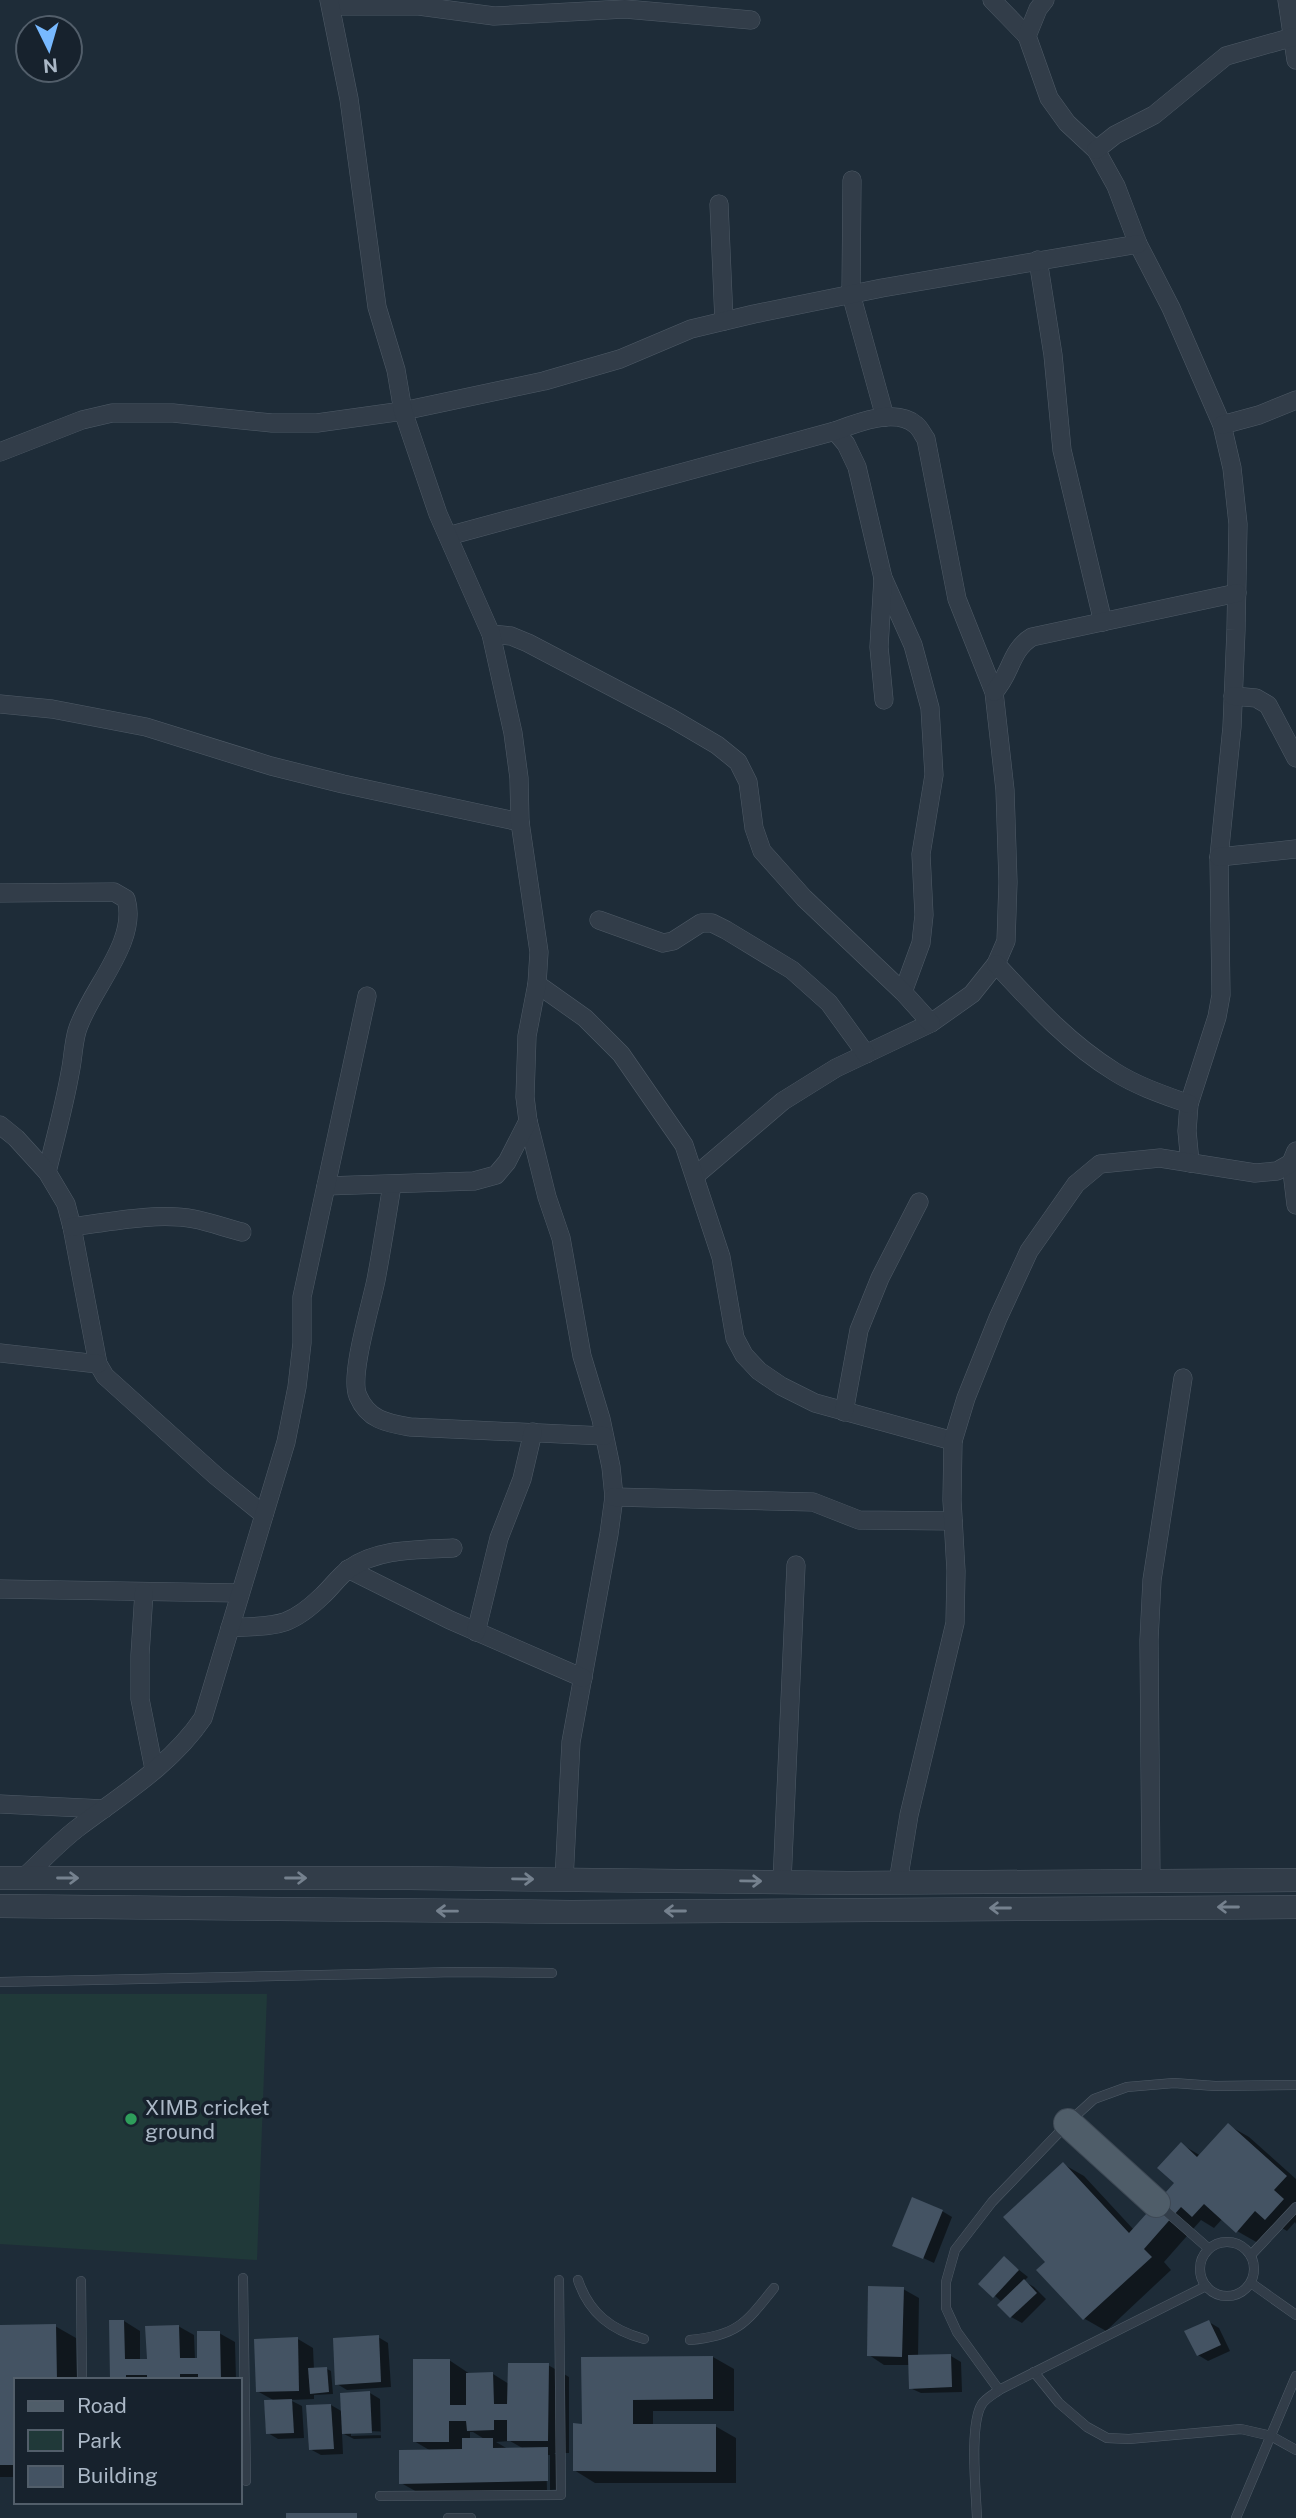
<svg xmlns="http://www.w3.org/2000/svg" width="1296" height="2518" font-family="'Public Sans',sans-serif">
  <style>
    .green { fill: #203939 }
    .shadow { fill: #0007; fill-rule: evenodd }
    .building { fill: #445363 }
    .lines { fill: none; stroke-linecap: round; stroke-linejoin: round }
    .service-casing { stroke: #4f5b67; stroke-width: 10 }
    .minor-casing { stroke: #4f5b67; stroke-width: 19 }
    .tertiary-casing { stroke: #4f5b67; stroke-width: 24 }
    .primary-casing { stroke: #3e4955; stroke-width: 30 }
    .service { stroke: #323d49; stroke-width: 9 }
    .minor { stroke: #323d49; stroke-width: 18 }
    .tertiary { stroke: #323d49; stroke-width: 23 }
    .primary { stroke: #4f5d69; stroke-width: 28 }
    .oneway { stroke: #75818e }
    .leisure-dot { fill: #2e9e5b; stroke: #17222d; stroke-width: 2.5 }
    .labels { text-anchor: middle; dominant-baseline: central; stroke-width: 7; stroke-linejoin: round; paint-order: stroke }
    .poi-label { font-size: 21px; fill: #abb8c6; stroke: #17222d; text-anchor: start }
  </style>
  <rect width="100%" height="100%" fill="#1e2c38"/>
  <path class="green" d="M0,1994H267L257,2260L0,2244Z"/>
  <g class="shadow">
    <path d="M1228,2125L1249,2137L1296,2179V2224L1295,2222L1287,2231L1275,2224L1258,2243L1237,2231L1223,2218L1214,2228L1201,2220L1164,2262L1171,2270L1106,2331L1085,2319L1039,2270L1047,2262L1063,2164L1084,2176L1134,2230L1176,2183L1181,2144L1201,2156Z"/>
    <path d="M942,2211L952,2217L934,2263L895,2245Z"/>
    <path d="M1004,2258L1028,2277L1024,2281L1034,2287L1046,2299L1022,2323L1011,2317L999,2305L1002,2302L981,2284Z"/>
    <path d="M903,2289L919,2298L918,2357L951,2356L961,2362L962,2392L921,2393L910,2388V2365H884L869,2355Z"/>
    <path d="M124,2321L140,2331V2361H148L178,2326L194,2335L195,2360H199L219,2333L235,2342L236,2380H112Z"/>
    <path d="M1209,2322L1219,2328L1230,2351L1208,2361L1198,2355Z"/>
    <path d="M55,2326L76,2338L77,2380H16V2477H0V2327Z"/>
    <path d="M378,2337L388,2343L391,2387L347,2390L337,2384Z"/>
    <path d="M298,2339L313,2348L314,2370L327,2369L331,2371L333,2394L314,2395V2399L290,2400L302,2406L304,2438L278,2439L268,2433L275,2401L257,2391Z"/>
    <path d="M713,2357L734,2369V2411H653V2426H715L736,2438V2483H595L574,2470L584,2426Z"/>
    <path d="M449,2360L470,2374H493L509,2384L548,2365L569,2377V2453H554L563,2458L564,2489L550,2490V2455H546L547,2490L417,2492L401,2483L431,2451L414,2441ZM470,2432H473L486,2440H470ZM510,2441L524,2449H508L496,2442Z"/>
    <path d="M370,2393L380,2399L381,2438L354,2439L342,2433L343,2454L321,2455L310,2449L331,2405L343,2412ZM381,2431V2435L351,2436V2432Z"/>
  </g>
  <g class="building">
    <path d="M1228,2123L1287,2176L1274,2190L1284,2199L1265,2220L1255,2211L1236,2233L1204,2204L1192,2217L1181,2207L1144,2249L1152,2257L1083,2320L1036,2270L1045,2262L1003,2217L1063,2162L1129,2233L1174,2183L1157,2168L1181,2142L1197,2157Z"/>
    <path d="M912,2197L943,2210L923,2259L892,2246Z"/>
    <path d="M1004,2256L1019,2270L993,2298L978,2284Z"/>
    <path d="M1024,2279L1037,2293L1010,2318L997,2305Z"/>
    <path d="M868,2286L904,2287L902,2357L867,2356Z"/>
    <path d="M109,2320H124L125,2359H147L145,2326L179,2325L180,2358H197V2331H220L221,2380H198V2374H180V2380H147V2375H126V2380H110Z"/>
    <path d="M1209,2320L1221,2345L1197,2356L1184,2331Z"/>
    <path d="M56,2324L57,2380H16V2465H0V2325Z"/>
    <path d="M379,2335L381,2382L335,2385L333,2338Z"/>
    <path d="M298,2337L299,2391L256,2392L254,2339Z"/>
    <path d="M951,2354L952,2387L909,2389L908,2355Z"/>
    <path d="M713,2356V2399L633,2400V2424H716V2472L573,2471V2423L582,2424L581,2357Z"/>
    <path d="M413,2359H450V2405H466V2373L493,2372L494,2404H507L508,2363H549L548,2441H507V2420H494V2430L467,2431L466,2421H449V2442H413Z"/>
    <path d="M327,2367L329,2392L310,2394L308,2368Z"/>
    <path d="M370,2391L372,2433L342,2434L340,2393Z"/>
    <path d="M292,2399L294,2433L266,2434L264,2400Z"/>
    <path d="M331,2404L334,2449L309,2450L306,2405Z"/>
    <path d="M462,2438H493V2448L548,2447V2481L399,2484V2450L462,2449Z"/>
    <rect x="286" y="2513" width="71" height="5"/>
  </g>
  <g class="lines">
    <g class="service-casing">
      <g id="service">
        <path d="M0,1982L456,1972L552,1973"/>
        <path d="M1159,2205L1208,2248"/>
        <circle cx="1227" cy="2269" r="27"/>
        <path d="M1251,2255L1296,2207"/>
        <path d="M243,2278L246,2481"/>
        <path d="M578,2280C589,2313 611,2330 644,2339"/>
        <path d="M81,2281L82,2380"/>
        <path d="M1251,2283L1296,2315"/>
        <path d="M690,2340C737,2336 746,2323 774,2288"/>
        <path d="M1034,2372L1059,2403L1087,2427L1107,2438L1129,2439L1241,2429L1271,2436L1296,2450"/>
        <path d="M999,2390L957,2332L946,2308V2282L955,2250L992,2202L1072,2119L1094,2099L1127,2087L1174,2083L1215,2086L1296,2085"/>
        <path d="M380,2496L561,2495L559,2280"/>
        <path d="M448,2518H471"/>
        <path d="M977,2518C976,2492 969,2424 982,2404C986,2398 994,2394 999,2390L1206,2286"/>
        <path d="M1236,2518L1296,2376"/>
      </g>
    </g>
    <g class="minor-casing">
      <g id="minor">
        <path d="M992,0L1027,36"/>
        <path d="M1045,0L1038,9L1027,36L1049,98L1067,123L1096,150L1116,186L1138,244L1171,308L1222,425L1232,468L1238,524L1236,630L1232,727L1219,857L1221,995L1217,1017L1189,1104L1187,1131L1190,1163"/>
        <path d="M1287,0L1296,60"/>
        <path d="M332,6H419L494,16L625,9L751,20"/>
        <path d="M1096,150L1115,135L1154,115L1226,56L1293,37"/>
        <path d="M852,180L851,294L885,417"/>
        <path d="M719,204L724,321"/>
        <path d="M1038,260L1053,355L1062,450L1103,622"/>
        <path d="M1222,425L1259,415L1296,400"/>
        <path d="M835,431L846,444L857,467L883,578L913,645L930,708L934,775L921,854L924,915L921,943L903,992"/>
        <path d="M0,452L82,420L112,413H173L272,423H317L403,411L544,381L620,359L691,329L754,314L882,288L1138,244"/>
        <path d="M448,536L835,431C856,423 896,407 916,425C920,428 923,435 926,439L957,599L994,692L1005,790L1008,882L1006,941L996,964L972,994L931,1023L836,1068L783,1101L695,1176"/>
        <path d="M883,578L879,647L884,700"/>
        <path d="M491,634L511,636L528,643L671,718L717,745L738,762L748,782L754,828L762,851L804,898L903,992L931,1023"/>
        <path d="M994,692C1011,675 1010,650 1032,637L1237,593"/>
        <path d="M1233,696L1256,698L1268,705L1296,758"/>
        <path d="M0,704L52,709L146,727L271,766L343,784L520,822"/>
        <path d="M1219,857L1296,849"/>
        <path d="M0,893L114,892L126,899C139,942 89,991 77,1031C73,1045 73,1060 70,1073C64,1107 55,1139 47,1172"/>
        <path d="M599,920L663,943L673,941L701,923H712L726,930L792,970L829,1003L866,1054"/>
        <path d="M996,964C1033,1004 1068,1043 1115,1072C1137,1086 1164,1095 1189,1104"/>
        <path d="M537,984L585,1018L621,1054L684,1145L721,1257L735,1338L744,1355L759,1371L781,1386L815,1403L953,1441"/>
        <path d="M528,1121L547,1197L561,1238L582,1356L601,1419L611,1467L614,1497L609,1534L571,1742L564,1880"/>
        <path d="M0,1125L16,1138L47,1172L66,1204L72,1227L98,1364L105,1376L216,1476L264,1515"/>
        <path d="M1291,1163L1296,1205"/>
        <path d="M392,1185C387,1216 382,1248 376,1280C371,1305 349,1376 358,1396C368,1420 387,1423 410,1427L604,1436"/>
        <path d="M326,1186L474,1181L496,1175L507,1162L528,1121L525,1097L527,1036L537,984L539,952L520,822L519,778L513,733L491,634L438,514L403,411L396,370L377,307L349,99L329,0"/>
        <path d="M72,1227C109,1222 157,1212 194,1219C210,1222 226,1228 242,1232"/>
        <path d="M0,1353L98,1364"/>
        <path d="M844,1412L859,1330L880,1278L919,1202"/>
        <path d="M614,1497L813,1502L859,1520L953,1521"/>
        <path d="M348,1569L450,1620L583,1678"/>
        <path d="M0,1589L240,1593"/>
        <path d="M144,1592L140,1655V1699L154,1769"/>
        <path d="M230,1628C275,1625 288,1629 322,1596C331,1588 339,1576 349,1569C378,1548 418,1550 453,1548"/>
        <path d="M476,1632L499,1538L522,1479L533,1432"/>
        <path d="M0,1804L104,1809"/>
        <path d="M23,1878C42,1861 59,1842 79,1827C123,1794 172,1764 203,1718L286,1442L297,1387L302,1343V1297L367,996"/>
        <path d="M1151,1879L1149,1640L1152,1580L1183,1378"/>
        <path d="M782,1882L796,1565"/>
        <path d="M898,1882L909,1815L955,1623L956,1571L952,1500L953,1441L966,1398L998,1318L1029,1251L1076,1184L1100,1164L1160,1158L1255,1173L1277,1171L1291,1163L1296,1151"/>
      </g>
    </g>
    <g class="tertiary-casing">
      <g id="tertiary">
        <path d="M0,1878H409L849,1883L1296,1880"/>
        <path d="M0,1906L571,1912L1296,1907"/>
      </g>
    </g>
    <g class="primary-casing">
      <path id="primary" d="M1068,2123L1156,2203"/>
    </g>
    <use href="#service" class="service"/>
    <use href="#minor" class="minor"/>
    <use href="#tertiary" class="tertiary"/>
    <use href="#primary" class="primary"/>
  </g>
  <defs><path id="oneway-shaft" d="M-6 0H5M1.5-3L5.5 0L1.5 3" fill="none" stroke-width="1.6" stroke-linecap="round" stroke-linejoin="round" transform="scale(1.75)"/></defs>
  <g class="oneway">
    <use href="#oneway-shaft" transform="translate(68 1878)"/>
    <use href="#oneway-shaft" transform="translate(296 1878)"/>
    <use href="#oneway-shaft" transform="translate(523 1879) rotate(1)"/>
    <use href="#oneway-shaft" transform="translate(751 1881) rotate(1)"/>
    <use href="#oneway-shaft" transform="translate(1228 1907) rotate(180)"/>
    <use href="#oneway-shaft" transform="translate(1000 1908) rotate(180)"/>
    <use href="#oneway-shaft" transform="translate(447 1911) rotate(-179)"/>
    <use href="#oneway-shaft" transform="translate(675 1911) rotate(180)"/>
  </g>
  <circle class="leisure-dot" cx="131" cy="2119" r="7"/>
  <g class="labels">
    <g class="poi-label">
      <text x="145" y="2107">XIMB cricket<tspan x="145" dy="24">ground</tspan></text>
    </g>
  </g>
  <rect x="14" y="2378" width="228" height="126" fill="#17222d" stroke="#525e6a" stroke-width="2"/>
  <rect x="28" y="2401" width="35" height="10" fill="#4f5d69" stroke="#525e6a" stroke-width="2"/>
  <text x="77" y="2413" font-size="21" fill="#abb8c6">Road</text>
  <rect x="28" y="2430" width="35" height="21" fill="#203939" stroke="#525e6a" stroke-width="2"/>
  <text x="77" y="2448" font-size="21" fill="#abb8c6">Park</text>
  <rect x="28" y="2466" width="35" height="21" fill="#445363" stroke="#525e6a" stroke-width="2"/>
  <text x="77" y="2483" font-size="21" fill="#abb8c6">Building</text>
  <g transform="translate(49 49) rotate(175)"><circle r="33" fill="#17222d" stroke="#525e6a" stroke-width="2"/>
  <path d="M0-5L12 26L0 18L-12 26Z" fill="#77b9ff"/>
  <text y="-10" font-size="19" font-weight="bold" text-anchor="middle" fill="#abb8c6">N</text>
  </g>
</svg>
